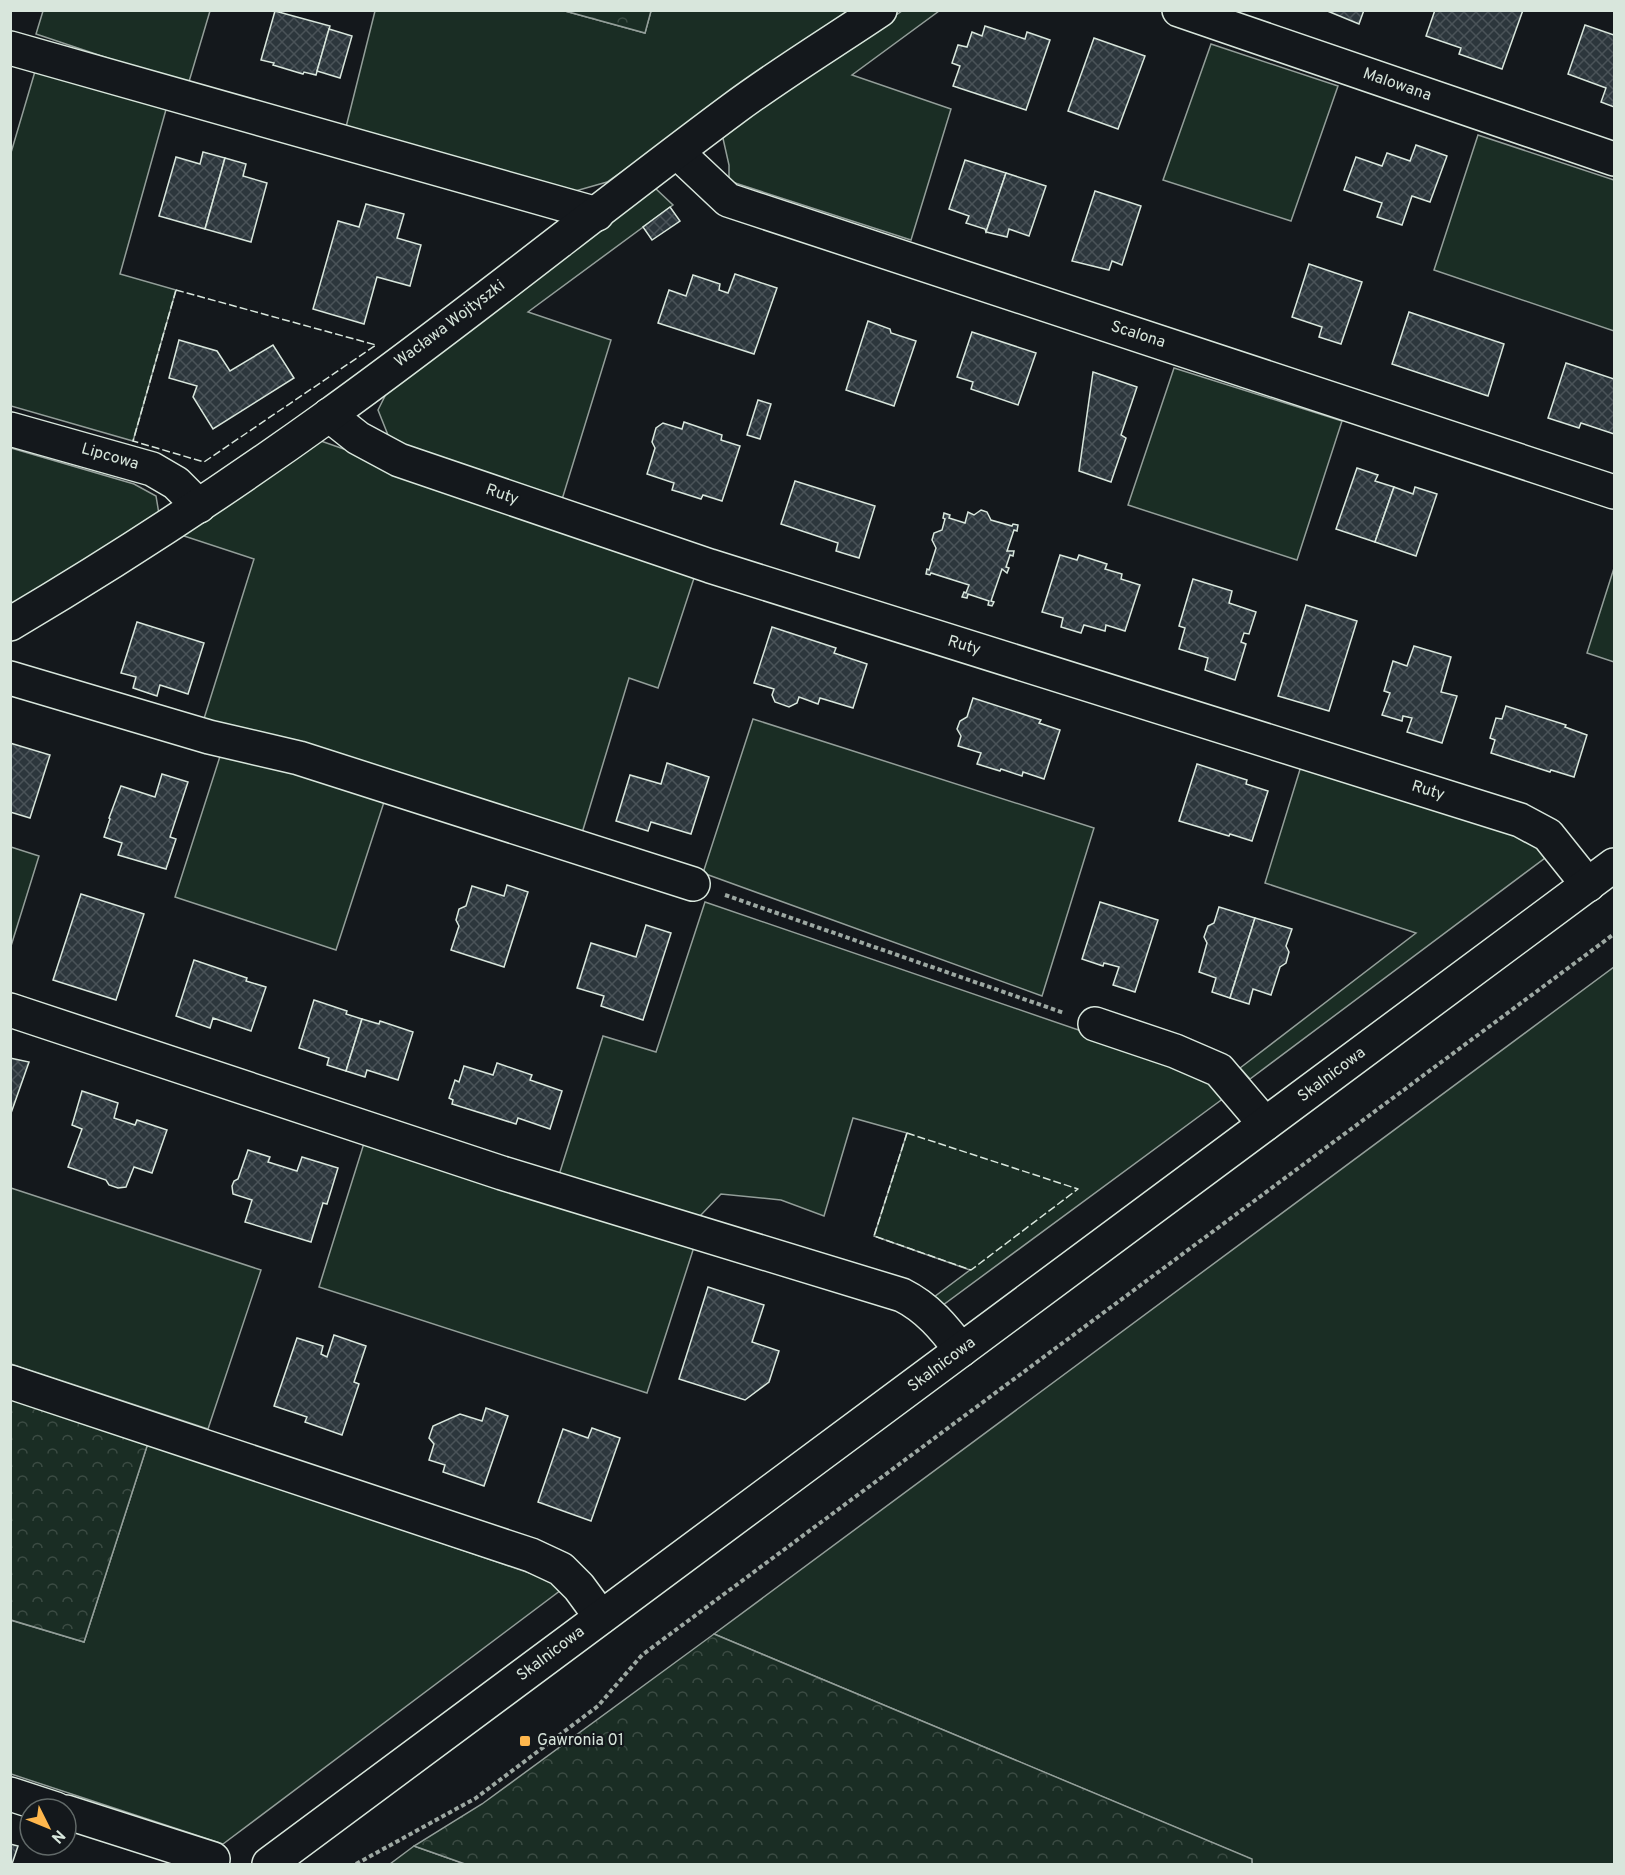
<svg xmlns="http://www.w3.org/2000/svg" width="1625" height="1875" font-family="Overpass,sans-serif">
  <style>
    .green { fill: #1a2d24; stroke: #939e99; stroke-width: 1.5 }
    .forest { fill: url(#forest-crowns); stroke: #939e99; stroke-width: 1.5 }
    .building { fill: url(#building-cross-hatch); stroke: #d8e6dc; stroke-width: 1.5 }
    .lines { fill: none; stroke-linecap: round; stroke-linejoin: round }
    .minor-casing { stroke: #d8e6dc; stroke-width: 36 }
    .path { stroke: #9da8a2; stroke-width: 4; stroke-dasharray: 4.5 3; stroke-linecap: butt }
    .minor { stroke: #14181c; stroke-width: 33 }
    .fence { stroke: #d8e6dc; stroke-width: 1.5; stroke-dasharray: 8 3; stroke-linecap: butt }
    .poi-dot { fill: #ffb74d; stroke: #14181c; stroke-width: 2 }
    .labels { text-anchor: middle; dominant-baseline: central; stroke-width: 4.5; stroke-linejoin: round; paint-order: stroke }
    .street-label { font-size: 16px; fill: #d8e6dc; stroke: #14181c }
    .poi-label { font-size: 16px; fill: #d8e6dc; stroke: #14181c; text-anchor: start }
  </style>
  <defs>
    <pattern id="forest-crowns" width="20" height="18" patternUnits="userSpaceOnUse" patternTransform="scale(1.5)"><rect width="20" height="18" fill="#1a2d24"/><path d="M2 6a3 3 0 1 1 6 0M12 15a3 3 0 1 1 6 0" fill="none" stroke="#3b4b43"/></pattern>
    <pattern id="building-cross-hatch" width="8" height="8" patternUnits="userSpaceOnUse" patternTransform="scale(1.5)"><rect width="8" height="8" fill="#2c363c"/><path d="M0 0l8 8M0 8l8-8" fill="none" stroke="#4a5358"/></pattern>
  </defs>
  <rect width="100%" height="100%" fill="#14181c"/>
  <g class="green">
    <path d="M43,11H210L188,85L36,34Z"/>
    <path d="M375,11H565L645,33L651,11H853L607,182L572,192L346,127Z"/>
    <path d="M902,11H939L852,75L951,109L911,240L729,181V165L722,134Z"/>
    <path d="M1211,44L1338,86L1291,221L1163,180Z"/>
    <path d="M36,68L167,106L120,274L176,290L133,441L11,406L10,156Z"/>
    <path d="M1478,135L1614,180V331L1434,270Z"/>
    <path d="M655,188L673,205L528,312L611,340L560,506L415,455L388,435L378,410L391,384Z"/>
    <path d="M1174,368L1342,421L1297,560L1128,505Z"/>
    <path d="M318,440L696,572L658,688L629,678L582,833L202,725L254,559L181,535Z"/>
    <path d="M11,448L134,484L156,496L159,514L11,606Z"/>
    <path d="M1614,568V662L1587,653Z"/>
    <path d="M753,719L1094,828L1042,996L703,873Z"/>
    <path d="M223,747L385,799L336,950L175,897Z"/>
    <path d="M1302,763L1541,844L1549,855L1250,1079L1240,1068L1416,933L1265,883Z"/>
    <path d="M11,847L39,856L11,946L10,847Z"/>
    <path d="M705,902L1204,1073L1228,1095L943,1305L934,1297L970,1270L874,1236L907,1133L853,1118L824,1216L781,1200L721,1194L700,1216L559,1175L603,1036L656,1052Z"/>
    <path d="M1614,967V1864H1252L1251,1859L714,1634Z"/>
    <path d="M365,1140L694,1247L647,1393L319,1287Z"/>
    <path d="M11,1188L261,1270L208,1429L11,1364Z"/>
    <path d="M148,1443L547,1579L561,1590L223,1844L11,1774L10,1620L84,1642Z"/>
    <path d="M414,1846L465,1864H390Z"/>
  </g>
  <g class="forest">
    <path d="M565,11L651,10V11L645,33Z"/>
    <path d="M10,1397L148,1443L84,1642L11,1620Z"/>
    <path d="M714,1634L1252,1859V1864H465L414,1846L482,1804Z"/>
  </g>
  <g class="building">
    <path d="M1325,10H1364L1359,24Z"/>
    <path d="M1435,10H1523L1502,69L1459,54L1461,48L1426,36Z"/>
    <path d="M275,11L330,26L316,75L304,72L303,74L273,65L274,63L261,60Z"/>
    <path d="M1585,25L1614,35V107L1601,102L1606,88L1568,74Z"/>
    <path d="M985,26L1025,39L1027,32L1050,40L1026,110L953,86L960,66L952,63L958,45L967,47L972,32L982,36Z"/>
    <path d="M329,29L352,36L340,78L317,71Z"/>
    <path d="M1094,38L1145,56L1118,129L1068,111Z"/>
    <path d="M1416,145L1447,156L1430,202L1412,196L1402,225L1377,217L1382,203L1344,190L1356,157L1382,166L1387,153L1410,161Z"/>
    <path d="M203,152L225,158L205,229L159,216L176,157L200,164Z"/>
    <path d="M225,158L246,164L243,176L267,183L251,242L205,229Z"/>
    <path d="M965,160L1006,173L986,232L985,229L966,223L969,216L949,209Z"/>
    <path d="M1006,173L1046,186L1029,236L1009,229L1007,237L986,232Z"/>
    <path d="M1095,191L1141,206L1122,265L1112,261L1109,270L1072,261Z"/>
    <path d="M366,204L404,214L397,238L421,245L410,286L377,277L364,324L313,309L338,221L359,227Z"/>
    <path d="M670,207L680,221L652,240L643,227Z"/>
    <path d="M1309,264L1362,282L1341,344L1319,337L1322,327L1292,317Z"/>
    <path d="M735,274L777,288L754,354L658,323L669,290L686,296L693,275L720,284L719,290L728,293Z"/>
    <path d="M1409,312L1504,344L1488,396L1392,364Z"/>
    <path d="M868,321L890,329L891,333L916,341L894,406L846,390Z"/>
    <path d="M972,332L1036,353L1018,405L971,389L973,382L957,377Z"/>
    <path d="M179,340L217,351L230,371L273,345L294,378L213,429L193,397L197,386L169,378Z"/>
    <path d="M1566,363L1614,379V434L1581,423L1579,428L1548,418Z"/>
    <path d="M1093,372L1137,387L1121,435L1126,438L1111,482L1079,471Z"/>
    <path d="M758,400L771,404L760,439L747,435Z"/>
    <path d="M684,422L722,435L721,440L740,446L722,501L703,495L701,499L679,492L672,490L674,483L647,474L655,448L652,442L656,428L663,423L682,429Z"/>
    <path d="M1357,468L1378,475L1375,481L1394,487L1375,542L1336,529Z"/>
    <path d="M795,481L875,506L859,558L836,551L838,543L781,524Z"/>
    <path d="M1394,487L1413,494L1415,487L1437,494L1416,556L1375,542Z"/>
    <path d="M981,510L987,512L991,520L1012,526L1013,524L1018,525L1017,531L1014,530L1007,551H1014L1013,556L1010,555L1006,567L1009,568L1007,573L1002,569L991,601L994,602L992,606L988,605L989,601L968,594L967,598L962,597L964,592L966,593L969,585L931,573L930,575L926,574L927,569L929,570L936,548L932,540L934,533L942,530L945,519L943,518L944,513L950,515L949,518L965,523L968,512L974,515Z"/>
    <path d="M1060,555L1077,560L1079,555L1107,564L1105,569L1122,574L1121,579L1140,585L1125,631L1106,625L1105,631L1084,625L1081,633L1061,627L1063,618L1042,612Z"/>
    <path d="M1193,579L1232,591L1229,603L1256,612L1249,634L1244,633L1241,642L1246,644L1235,680L1205,670L1208,658L1179,649L1185,628L1179,626Z"/>
    <path d="M1306,605L1357,621L1329,711L1278,696Z"/>
    <path d="M137,622L204,643L188,694L160,685L157,696L133,688L136,677L121,673Z"/>
    <path d="M772,627L836,648L834,653L867,664L853,708L820,698L818,704L799,697L797,703L789,707L775,702L772,695L774,689L754,683Z"/>
    <path d="M1414,646L1451,657L1441,692L1457,696L1442,743L1407,732L1412,718L1403,716L1402,721L1382,715L1390,693L1384,691L1393,661L1407,666Z"/>
    <path d="M973,698L1041,720L1039,723L1060,730L1044,779L1023,772L1022,776L1001,769L1000,771L977,764L981,753L958,746L961,736L957,729L960,721L967,717Z"/>
    <path d="M1506,706L1566,725L1565,727L1587,735L1574,777L1551,770L1550,772L1491,753L1495,740L1490,738L1496,718L1502,719Z"/>
    <path d="M10,743L50,755L30,818L10,812Z"/>
    <path d="M667,763L709,777L691,834L651,822L648,831L616,821L630,775L661,784Z"/>
    <path d="M1197,764L1247,780L1246,784L1268,791L1252,841L1230,834L1229,836L1179,821Z"/>
    <path d="M162,774L188,782L170,837L176,839L166,869L118,855L122,843L104,837L110,819L109,818L121,786L155,797Z"/>
    <path d="M507,885L528,892L504,967L451,950L459,926L456,920L459,909L466,906L472,886L504,896Z"/>
    <path d="M81,894L144,914L116,1000L53,980Z"/>
    <path d="M1100,902L1158,920L1135,992L1113,985L1119,967L1104,963L1103,966L1082,959Z"/>
    <path d="M1219,907L1255,918L1230,998L1212,992L1216,978L1199,972L1207,943L1204,937L1208,926L1214,923Z"/>
    <path d="M1255,918L1292,929L1286,946L1289,952L1286,963L1280,967L1271,995L1253,989L1249,1004L1230,998Z"/>
    <path d="M646,925L671,933L643,1020L601,1006L604,996L577,988L591,943L636,957Z"/>
    <path d="M194,960L247,978L246,981L266,987L251,1031L213,1018L210,1028L176,1016Z"/>
    <path d="M314,1000L347,1011L346,1014L362,1019L346,1071L327,1065L329,1058L299,1048Z"/>
    <path d="M362,1019L379,1024L380,1021L413,1032L398,1080L367,1070L365,1077L346,1071Z"/>
    <path d="M10,1058L29,1062L10,1116Z"/>
    <path d="M497,1063L532,1075L530,1080L562,1091L550,1129L518,1118L516,1124L452,1104L453,1100L449,1098L455,1080L459,1082L464,1066L493,1075Z"/>
    <path d="M82,1091L118,1103L114,1118L135,1125L137,1120L167,1130L152,1173L134,1167L126,1187L118,1188L109,1185L106,1180L68,1167L82,1129L72,1125Z"/>
    <path d="M248,1150L270,1157L268,1162L297,1171L302,1157L338,1168L327,1204L323,1203L311,1242L245,1222L252,1200L233,1194L232,1186L234,1181L238,1179Z"/>
    <path d="M708,1287L764,1305L752,1342L779,1351L769,1382L745,1400L679,1379Z"/>
    <path d="M334,1335L366,1346L354,1382L359,1384L342,1435L305,1422L307,1417L274,1406L297,1338L323,1346L321,1354L327,1357Z"/>
    <path d="M486,1408L508,1416L484,1486L443,1472L445,1465L429,1460L434,1444L429,1438L433,1426L460,1414L482,1421Z"/>
    <path d="M592,1428L620,1438L591,1521L538,1502L563,1429L588,1438Z"/>
    <path d="M10,1844L18,1846L12,1864H10Z"/>
  </g>
  <g class="lines">
    <g class="minor-casing">
      <g id="minor">
        <path d="M1179,10L1614,159"/>
        <path d="M10,48L597,214"/>
        <path d="M677,152L728,200L1614,492"/>
        <path d="M329,415L358,438L399,460L710,566L1520,820L1548,835L1588,885"/>
        <path d="M10,429L152,469L176,483L199,506"/>
        <path d="M10,624C120,559 225,490 328,416C466,317 597,210 733,109C780,74 831,43 880,10"/>
        <path d="M10,678L209,737L299,758L693,884"/>
        <path d="M10,1010L502,1173L902,1295C928,1308 944,1328 961,1350"/>
        <path d="M1095,1024L1175,1051L1219,1070L1265,1124"/>
        <path d="M10,1382L531,1555L561,1569L579,1587L601,1617"/>
        <path d="M10,1794L56,1809"/>
        <path d="M66,1812L213,1859"/>
        <path d="M269,1864L1614,865"/>
      </g>
    </g>
    <g class="path">
      <path d="M725,895L1064,1013"/>
      <path d="M356,1864L476,1798L598,1706L642,1655L1614,934"/>
    </g>
    <use href="#minor" class="minor"/>
    <g class="fence">
      <path d="M176,290L187,293L376,345L204,462L133,441Z"/>
      <path d="M907,1133L1078,1189L971,1270L874,1236Z"/>
    </g>
  </g>
  <rect class="poi-dot" x="519" y="1735" width="12" height="12" rx="3"/>
  <g class="labels">
    <g class="street-label">
      <text transform="translate(1397 85) rotate(19)">Malowana</text>
      <text transform="translate(450 324) rotate(-37)">Wacława Wojtyszki</text>
      <text transform="translate(1138 335) rotate(18)">Scalona</text>
      <text transform="translate(110 457) rotate(16)">Lipcowa</text>
      <text transform="translate(502 495) rotate(19)">Ruty</text>
      <text transform="translate(964 646) rotate(17)">Ruty</text>
      <text transform="translate(1428 791) rotate(17)">Ruty</text>
      <text transform="translate(1332 1075) rotate(-37)">Skalnicowa</text>
      <text transform="translate(942 1365) rotate(-37)">Skalnicowa</text>
      <text transform="translate(551 1654) rotate(-37)">Skalnicowa</text>
    </g>
    <g class="poi-label">
      <text x="537" y="1741">Gawronia 01</text>
    </g>
  </g>
  <rect width="1625" height="1875" fill="none" stroke="#d8e6dc" stroke-width="24"/>
  <g transform="translate(48 1827) rotate(133)"><circle r="28" fill="#14181c" stroke="#626a69" stroke-width="1.5"/>
  <path d="M0-4.5L10 22L0 15L-10 22Z" fill="#ffb74d"/>
  <text y="-9" font-size="16" font-weight="bold" text-anchor="middle" fill="#d8e6dc">N</text>
  </g>
</svg>
